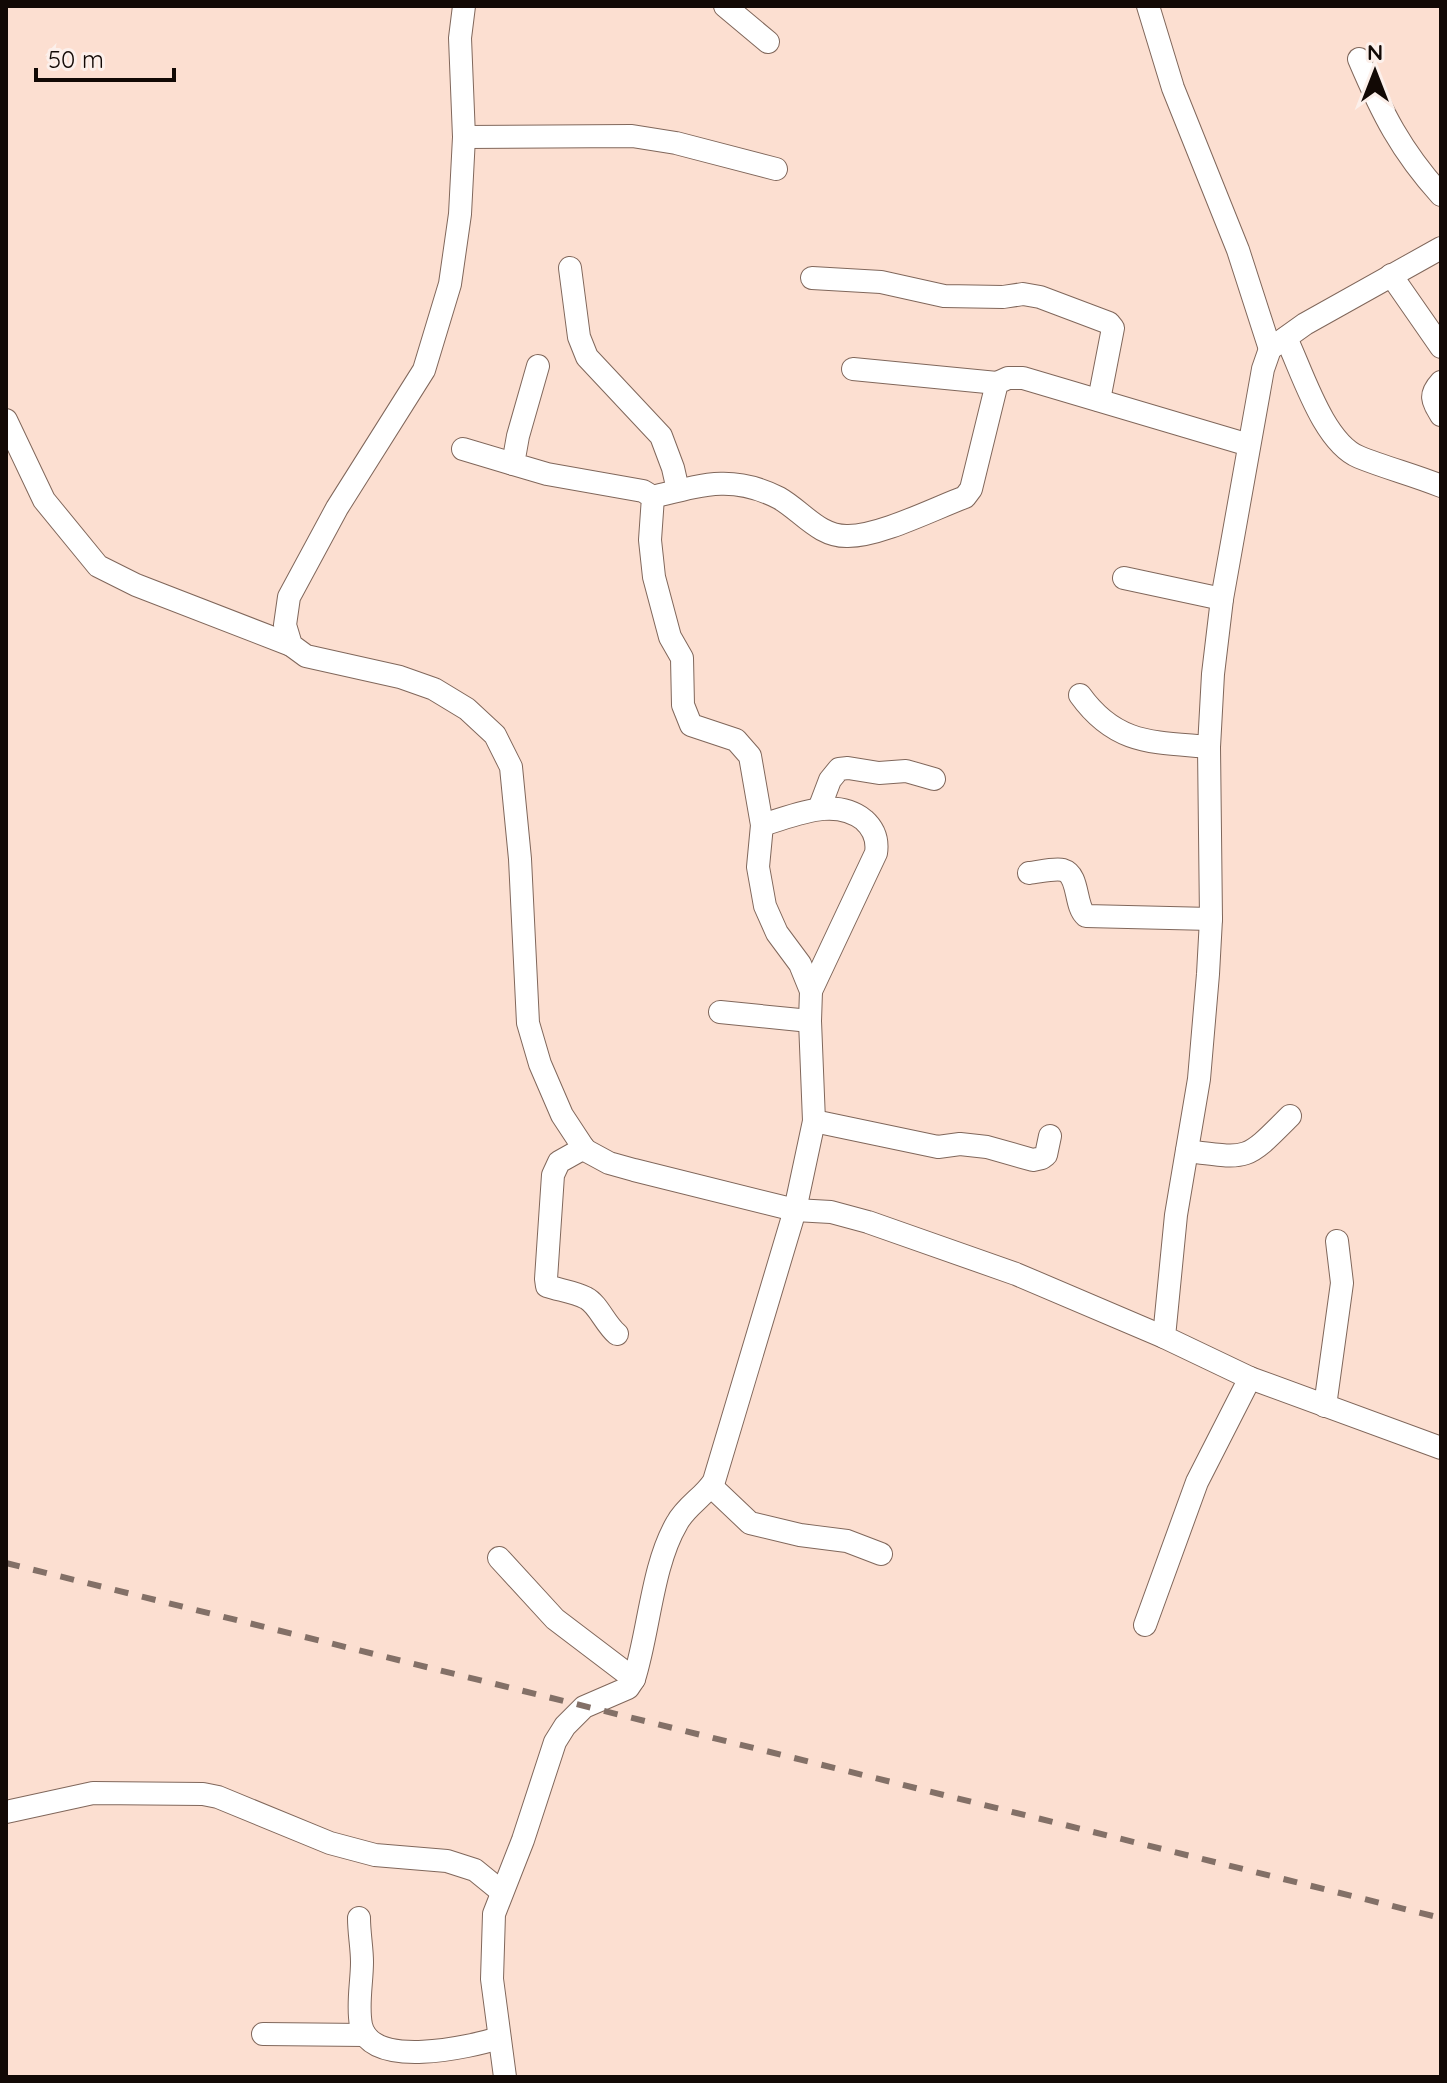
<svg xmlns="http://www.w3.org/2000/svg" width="1447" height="2083" font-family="Quicksand,sans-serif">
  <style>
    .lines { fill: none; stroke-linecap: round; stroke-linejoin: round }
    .minor-casing { stroke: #80675b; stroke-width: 24 }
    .minor { stroke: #fff; stroke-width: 22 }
    .rail { stroke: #837067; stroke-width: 6; stroke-dasharray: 14 14; stroke-linecap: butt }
  </style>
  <rect width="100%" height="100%" fill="#fcdfd1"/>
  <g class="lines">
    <g class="minor-casing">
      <g id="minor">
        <path d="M464,6L460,38L464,137L460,214L450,284L424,370L337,508L289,597L285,625L291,645L306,656L400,677L434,689L467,709L495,735L511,767L520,859L528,1023L540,1064L562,1115L585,1150L609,1163L634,1170L795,1210L831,1212L868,1222L1016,1274L1164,1337"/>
        <path d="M725,6L768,42"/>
        <path d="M1148,6L1173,88L1238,250L1270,349"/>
        <path d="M1359,59C1382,113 1401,151 1441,195"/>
        <path d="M464,137L632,136L676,143L776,169"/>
        <path d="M1441,248L1305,324L1270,349L1263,369L1222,599L1213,674L1209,747L1211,919L1208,974L1199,1079L1176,1215L1164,1337L1250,1378L1441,1448"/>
        <path d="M570,268L579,337L587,357L661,436L673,468L678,490"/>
        <path d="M1391,275L1441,347"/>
        <path d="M812,278L881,282L944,296L1003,297L1023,294L1040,297L1109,323L1113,328L1099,400"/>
        <path d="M1286,338C1302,371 1323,442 1359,457C1386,468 1414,475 1441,486"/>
        <path d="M853,369L997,383"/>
        <path d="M1441,382C1429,395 1432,400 1441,415"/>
        <path d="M6,420L44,500L98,566L136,585L291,645"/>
        <path d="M463,449L513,464"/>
        <path d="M653,497C701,485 732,474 779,498C802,511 819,537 848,536C880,536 933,509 965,497L971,489L997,383L1008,378H1023L1249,445"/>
        <path d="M1124,578L1222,599"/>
        <path d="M1080,695C1116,745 1153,742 1209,747"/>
        <path d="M819,809L830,780L839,769L848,768L879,773L906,771L934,779"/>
        <path d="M762,825C794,816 834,796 864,820C874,829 878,840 876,853L811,991"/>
        <path d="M1029,873C1039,872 1054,868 1063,870C1080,875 1074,906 1086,916L1211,919"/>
        <path d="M720,1012L810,1021"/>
        <path d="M814,1121L938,1147L960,1144L987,1147L1033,1160L1042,1158L1046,1155L1050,1136"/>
        <path d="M584,1148L559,1162L553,1175L546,1279L547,1286C559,1290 575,1292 586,1298C598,1304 605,1324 617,1334"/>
        <path d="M1187,1151C1250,1159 1245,1161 1290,1116"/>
        <path d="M1325,1406L1342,1283L1337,1241"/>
        <path d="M711,1486L750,1523L800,1535L847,1541L881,1554"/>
        <path d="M499,1558L555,1619L634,1679"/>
        <path d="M1145,1625L1197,1482L1250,1378"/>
        <path d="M6,1812L93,1793L203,1794L218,1797L330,1843L375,1855L447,1861L475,1870L502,1892"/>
        <path d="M359,1918C359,1933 362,1948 362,1962C362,1982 357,2005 361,2025C371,2070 470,2047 499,2038"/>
        <path d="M263,2034L365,2035"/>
        <path d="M505,2077L492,1979L494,1914L523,1840L555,1742L565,1726L584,1707L628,1688L634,1679C649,1632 652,1565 677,1523C686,1506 704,1497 714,1481L795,1210L814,1121L810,1021L811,991L800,964L777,933L765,906L758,867L762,825L750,756L736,740L691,725L683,705L682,658L670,637L654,577L650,540L653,497L643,491L547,474L513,464L518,436L538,366"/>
      </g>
    </g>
    <use href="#minor" class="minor"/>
    <path class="rail" d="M6,1563L1441,1918"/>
  </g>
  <rect width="1447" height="2083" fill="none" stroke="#120905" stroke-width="16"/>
  <g transform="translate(1375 72)" stroke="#fcf0eb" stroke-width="6" paint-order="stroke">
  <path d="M0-6L14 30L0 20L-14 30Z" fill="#120905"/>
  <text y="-12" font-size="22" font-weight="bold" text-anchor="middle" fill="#120905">N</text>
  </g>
  <path d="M36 68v12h138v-12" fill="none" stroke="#120905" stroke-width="4"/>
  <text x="48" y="68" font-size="24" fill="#120905" stroke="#fcf0eb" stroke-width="6" paint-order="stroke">50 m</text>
</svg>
